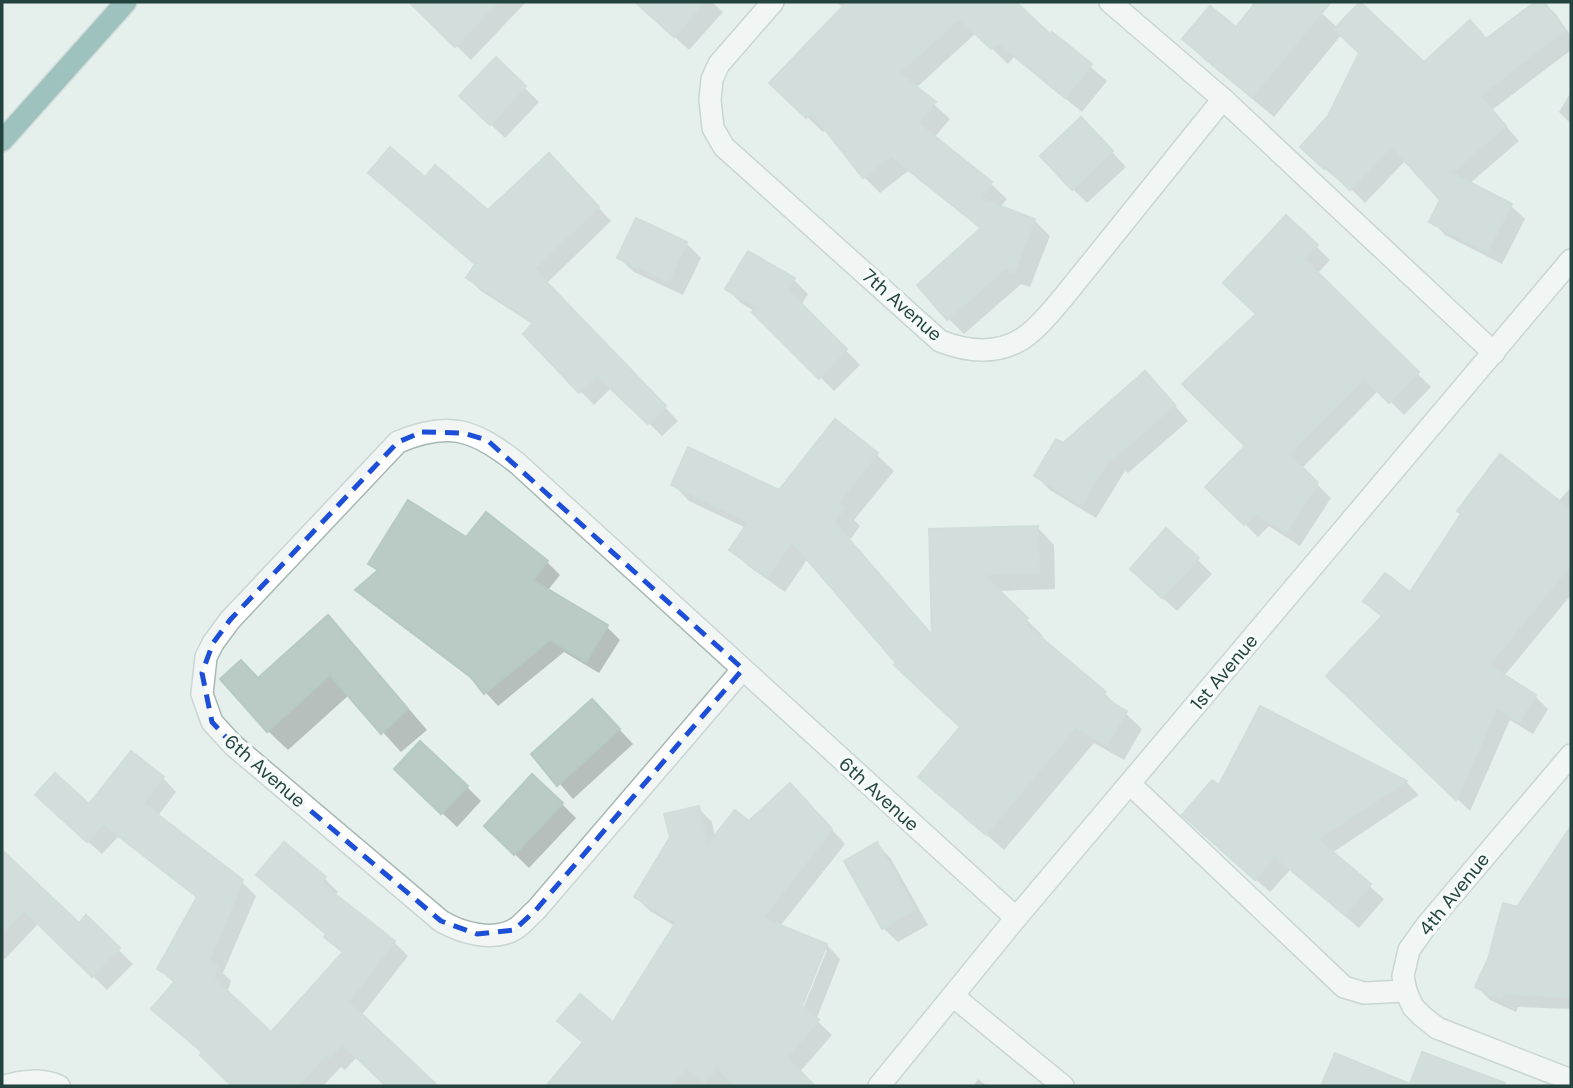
<svg xmlns="http://www.w3.org/2000/svg" width="1573" height="1088" font-family="'DM Sans',sans-serif">
  <style>
    .shadow { fill: #0003; fill-rule: evenodd }
    .building { fill: #bacac5; stroke: #b6cac4; stroke-width: 2 }
    .lines { fill: none; stroke-linecap: round; stroke-linejoin: round }
    .minor-casing { stroke: #a7b8b4; stroke-width: 24 }
    .trunk-casing { stroke: #c1cac9; stroke-width: 24 }
    .minor { stroke: #fff; stroke-width: 21 }
    .trunk { stroke: #488d84; stroke-width: 21 }
    .marked { fill: none; stroke: #1d4ed8; stroke-width: 5; stroke-dasharray: 14 9; stroke-linejoin: round }
    .labels { text-anchor: middle; dominant-baseline: central; stroke-width: 7; stroke-linejoin: round; paint-order: stroke }
    .street-label { font-size: 19px; fill: #22433e; stroke: #f6fbf9 }
  </style>
  <rect width="100%" height="100%" fill="#e5efec"/>
  <g class="shadow">
    <path d="M422,2H526L471,60L417,7Z"/>
    <path d="M647,2H712L723,12L689,50L643,7Z"/>
    <path d="M837,2H1013L1050,37L1052,34L1107,81L1082,112L1014,57L1008,64L976,33L916,88L950,119L934,138L991,184L1007,199L1000,207L1034,220L1050,236L1030,287L1021,284L964,334L949,319L981,229L908,171L880,193L864,177L826,129L823,132L772,83L843,8Z"/>
    <path d="M1258,2H1309L1338,28L1361,4L1367,133L1538,2H1543L1555,13L1571,36V50L1492,110L1519,141L1469,184L1511,206L1525,219L1502,264L1445,235L1432,221L1443,200L1406,160L1365,203L1341,179L1339,181L1316,161L1330,117L1361,53L1342,34L1274,117L1205,60L1184,39L1236,29Z"/>
    <path d="M496,60L539,102L505,138L476,110Z"/>
    <path d="M1571,92V124L1559,112Z"/>
    <path d="M1095,134L1126,167L1087,203L1073,189Z"/>
    <path d="M562,168L611,221L546,284L678,421L662,436L612,387L594,405L525,334L534,325L481,291L468,278L476,265L425,180L488,213Z"/>
    <path d="M686,243L701,258L683,295L634,272L619,258Z"/>
    <path d="M1316,246L1330,260L1317,274L1431,387L1404,415L1379,390L1301,469L1331,498L1300,546L1269,526L1258,537L1208,487L1248,446L1258,315L1225,283Z"/>
    <path d="M794,280L808,294L801,305L860,365L834,391L756,312L741,303L727,289Z"/>
    <path d="M1159,387L1188,421L1128,473L1125,471L1096,518L1050,490L1036,476L1063,445Z"/>
    <path d="M836,422L877,455L894,471L854,520L860,526L850,540L933,637L931,531L1038,528L1054,545L1055,589L997,591L1043,636L1040,639L1104,693L1142,729L1124,760L1094,743L1004,850L920,777L961,727L898,663L808,558L785,592L748,566L731,550L746,528L689,501L673,484L779,492Z"/>
    <path d="M1571,487V595L1504,676L1535,696L1548,709L1533,734L1510,720L1470,811L1341,689L1383,618L1365,601L1410,595L1558,502Z"/>
    <path d="M1167,530L1212,574L1177,611L1146,583Z"/>
    <path d="M466,539L547,562L560,575L548,590L607,627L620,640L599,673L564,652L498,706L477,683L371,603L358,590L378,572L370,564Z"/>
    <path d="M328,617L347,637L427,730L401,752L349,695L288,750L268,731L259,680Z"/>
    <path d="M1261,708L1406,782L1419,795L1332,853L1384,899L1359,928L1290,870L1270,892L1198,829Z"/>
    <path d="M606,715L633,744L573,799L534,754Z"/>
    <path d="M163,778L176,792L157,817L242,882L256,896L223,973L231,981L227,993L271,1035L344,954L326,937L327,935L272,888L325,879L338,892L335,896L394,942L408,956L361,1016L435,1086H388L357,1057L345,1070L341,1067L323,1086H234L202,1055L203,1053L154,1009L175,984L159,969L198,898L118,837L102,854L51,809L90,806Z"/>
    <path d="M410,783L467,787L481,801L457,827Z"/>
    <path d="M804,799L845,844L781,925L827,945L840,959L816,1020L832,1035L799,1073L812,1086H548L584,1044L560,1021L613,1024L675,926L650,911L636,897L698,808L712,822L715,837ZM823,950H827L801,1014L797,1013Z"/>
    <path d="M562,804L576,818L529,868L486,826Z"/>
    <path d="M1571,829V1009L1518,1007L1516,1012L1490,1000L1477,987L1518,909Z"/>
    <path d="M877,844L891,859L928,925L898,942L883,928Z"/>
    <path d="M10,860L79,925L86,918L133,964L107,990L39,923L5,959L2,956V869Z"/>
    <path d="M978,1079L987,1086H973Z"/>
  </g>
  <g class="building">
    <path d="M409,2H498L455,47Z"/>
    <path d="M635,2H705L674,37Z"/>
    <path d="M847,2H1016L1050,34L1052,32L1092,64L1065,98L998,43L991,49L959,19L899,73L936,102L918,123L992,182L980,198L1035,219L1014,273L1005,269L947,320L917,285L981,228L891,156L863,178L811,112L806,118L769,83Z"/>
    <path d="M1256,2H1331L1252,97L1182,39L1210,6L1236,27Z"/>
    <path d="M1360,2L1424,62L1470,20L1486,39L1535,2H1544L1565,30L1480,96L1506,126L1452,173L1512,204L1487,252L1429,222L1440,200L1392,147L1350,190L1326,167L1324,169L1300,147L1328,116L1359,53L1334,29Z"/>
    <path d="M496,57L526,86L490,125L459,96Z"/>
    <path d="M1081,117L1113,151L1072,190L1040,156Z"/>
    <path d="M390,147L425,177L435,165L488,210L549,153L599,207L534,269L666,406L648,424L597,376L579,393L523,334L534,322L466,278L475,264L368,173Z"/>
    <path d="M1286,215L1318,245L1304,259L1419,372L1389,403L1364,378L1289,454L1318,483L1286,533L1255,513L1244,525L1205,487L1245,446L1182,384L1256,314L1223,283Z"/>
    <path d="M636,218L687,242L669,282L617,258Z"/>
    <path d="M748,251L795,278L788,290L847,349L819,379L752,312L757,308L725,289Z"/>
    <path d="M1145,371L1175,405L1112,460L1110,458L1082,505L1034,476L1056,439L1063,443Z"/>
    <path d="M835,419L878,453L838,503L844,508L834,522L932,635L929,529L1038,526L1039,573L983,575L1028,618L1024,623L1106,692L1102,697L1127,711L1107,745L1076,727L986,835L918,777L960,727L894,665L896,663L792,542L767,577L729,550L748,522L671,485L688,447L779,490Z"/>
    <path d="M1500,454L1571,510V565L1489,665L1536,695L1519,722L1497,708L1456,800L1326,676L1382,616L1363,601L1385,573L1410,592L1461,514L1457,511Z"/>
    <path d="M408,500L466,537L486,512L548,561L533,580L608,625L586,662L550,640L484,694L469,675L355,590L378,570L368,564Z"/>
    <path d="M1166,528L1199,558L1162,598L1130,569Z"/>
    <path d="M328,615L408,709L381,734L330,675L267,732L220,679L241,660L258,678Z"/>
    <path d="M592,699L620,729L557,786L531,754Z"/>
    <path d="M1260,706L1407,781L1318,839L1371,884L1345,915L1275,857L1255,880L1182,815L1212,780L1219,785Z"/>
    <path d="M420,741L468,786L441,814L394,769Z"/>
    <path d="M131,751L164,777L143,803L243,880L209,962L218,966L214,978L271,1032L343,952L324,937L326,934L256,875L284,842L326,877L321,883L395,941L349,1002L438,1086H386L342,1044L330,1058L327,1054L297,1086H232L200,1055L202,1052L151,1009L176,980L157,969L197,897L103,824L87,842L35,795L55,773L89,804Z"/>
    <path d="M532,774L563,803L514,855L484,826Z"/>
    <path d="M790,783L832,829L763,918L827,944L802,1006L819,1020L787,1058L815,1086H735L717,1068L704,1083L687,1069L670,1086H546L583,1042L557,1021L580,994L613,1022L676,922L634,897L670,837L664,814L699,806L707,845L735,810L749,821Z"/>
    <path d="M1571,826V997L1505,994L1502,1000L1475,987L1488,959L1503,903L1517,907Z"/>
    <path d="M877,842L915,910L882,929L844,861Z"/>
    <path d="M2,850L79,923L86,915L120,948L92,977L24,910L2,934Z"/>
    <path d="M1422,1052L1505,1083L1504,1086H1321L1335,1053L1410,1084Z"/>
  </g>
  <g class="lines">
    <g class="minor-casing">
      <g id="minor">
        <path d="M773,2L719,64L712,79L710,100L713,128L724,147L940,341C968,352 996,355 1022,339C1043,326 1074,283 1091,263C1135,208 1179,154 1223,99"/>
        <path d="M1110,2L1223,99L1494,353"/>
        <path d="M743,669L536,910C529,916 523,924 515,929C494,942 461,933 441,921L233,745L212,722L202,694L206,657L213,643L230,620L398,442C450,420 474,430 517,463L1016,918"/>
        <path d="M1571,755L1426,926L1409,950L1403,976L1406,991L1413,1007L1422,1016L1437,1028L1571,1080"/>
        <path d="M1130,784L1344,987L1364,993L1406,991"/>
        <path d="M953,996L1063,1086"/>
        <path d="M5,1086C22,1080 43,1079 59,1086"/>
        <path d="M879,1086L1016,918L1571,260"/>
      </g>
    </g>
    <g class="trunk-casing">
      <path id="trunk" d="M2,141L126,2"/>
    </g>
    <use href="#minor" class="minor"/>
    <use href="#trunk" class="trunk"/>
  </g>
  <path d="M0 0H1573V1088H0ZM422,432L463,433L487,440L743,669L536,910L514,930L477,934L441,921L233,745L212,722L202,673L213,643L230,620L398,442Z" fill="#e5efec" fill-opacity=".55" fill-rule="evenodd"/>
  <path class="marked" d="M422,432L463,433L487,440L743,669L536,910L514,930L477,934L441,921L233,745L212,722L202,673L213,643L230,620L398,442Z"/>
  <g class="labels">
    <g class="street-label">
      <text transform="translate(902 305) rotate(41)">7th Avenue</text>
      <text transform="translate(1224 672) rotate(-50)">1st Avenue</text>
      <text transform="translate(265 771) rotate(41)">6th Avenue</text>
      <text transform="translate(879 794) rotate(42)">6th Avenue</text>
      <text transform="translate(1454 894) rotate(-51)">4th Avenue</text>
    </g>
  </g>
  <rect width="1573" height="1088" fill="none" stroke="#22433e" stroke-width="7"/>
</svg>
